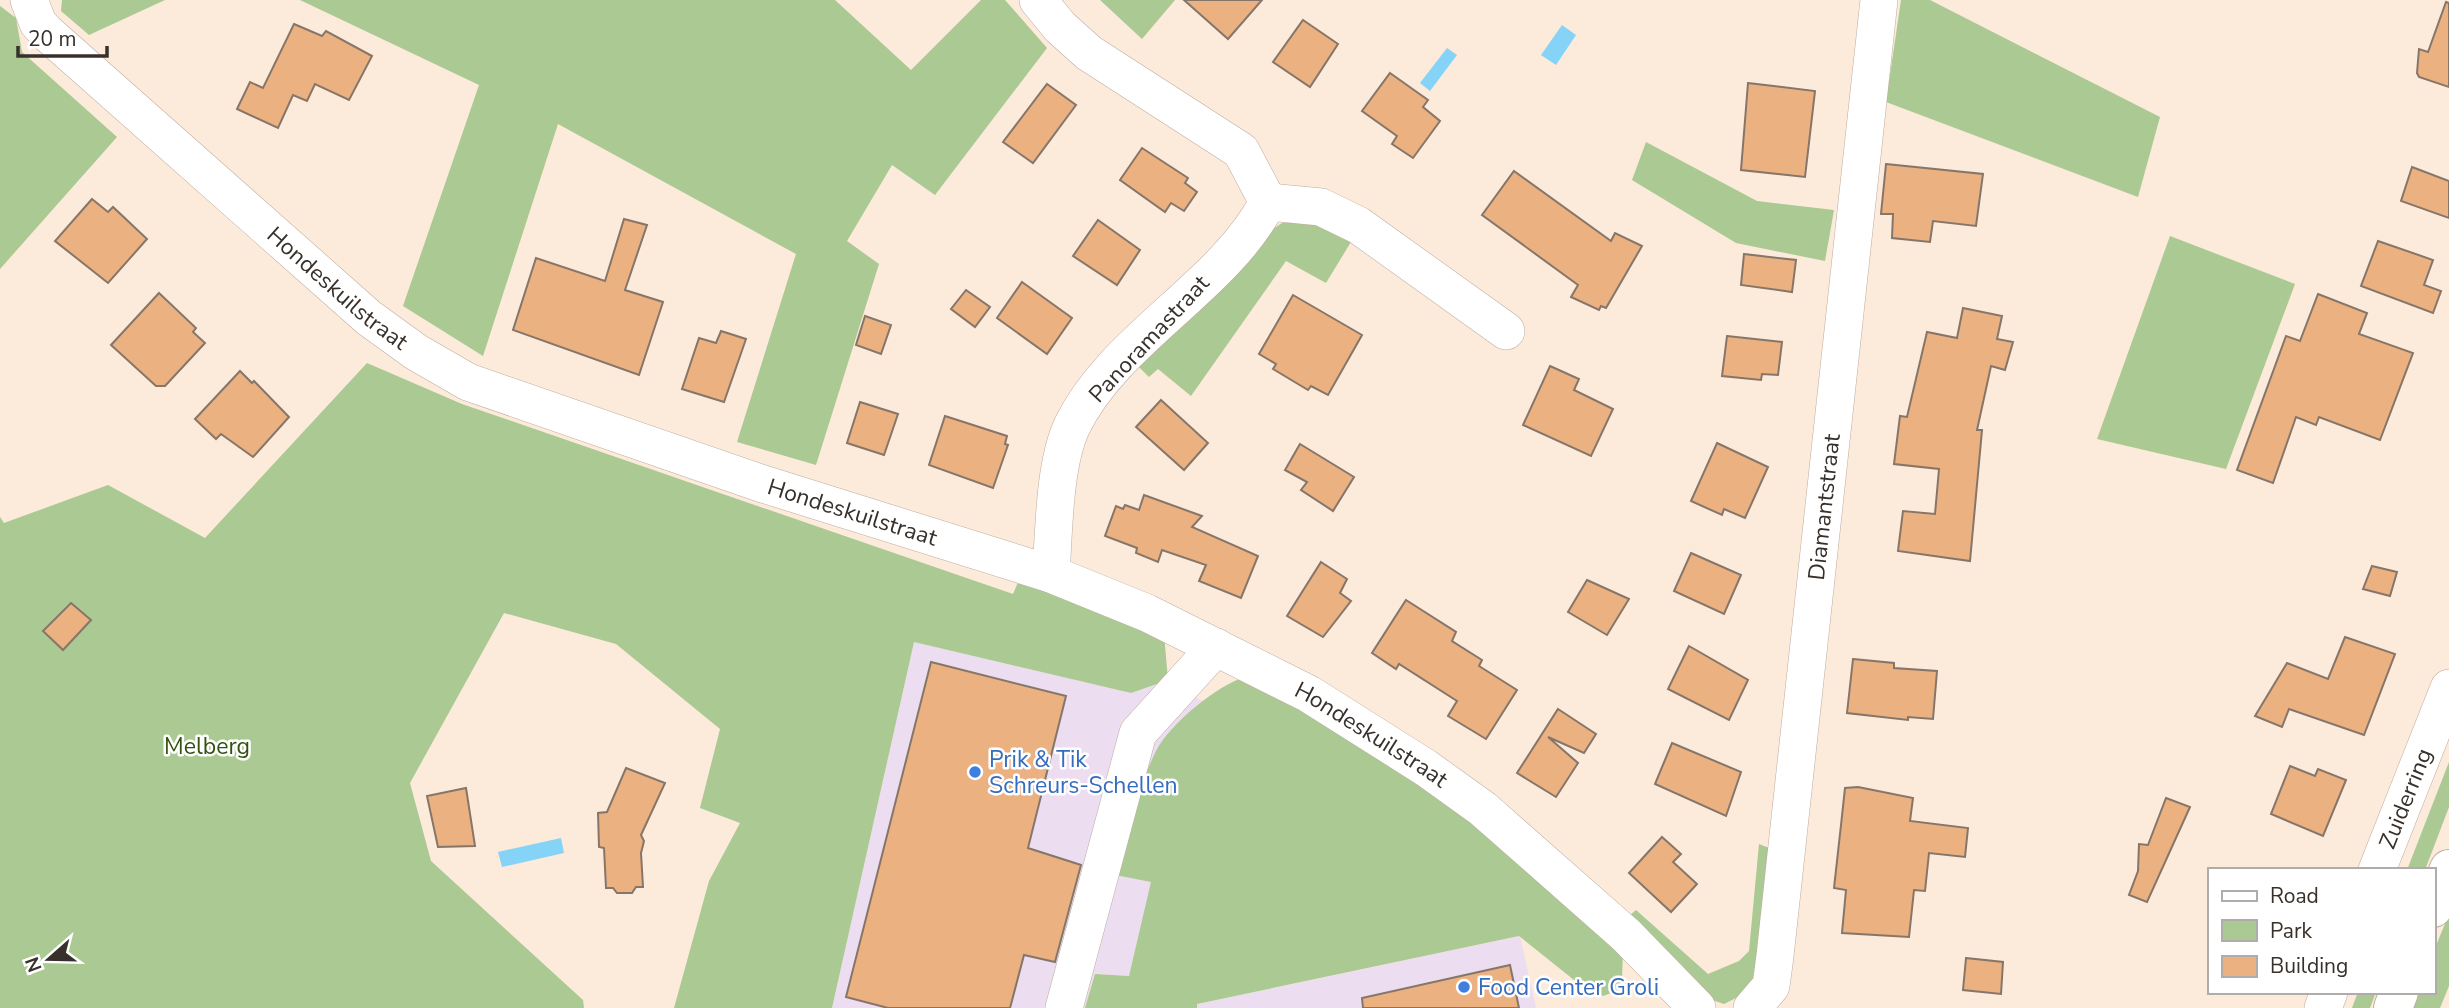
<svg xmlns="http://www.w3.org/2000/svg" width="2449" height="1008" font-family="'Nunito Sans',sans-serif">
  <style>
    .commercial { fill: #edddf0 }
    .green { fill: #abc992 }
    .water { fill: #85d4f8 }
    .building { fill: #ebb181; stroke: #867669; stroke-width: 2 }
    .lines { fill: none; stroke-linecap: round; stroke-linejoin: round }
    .minor-casing { stroke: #beac9f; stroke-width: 38 }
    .major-casing { stroke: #beac9f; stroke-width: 40 }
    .minor { stroke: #fff; stroke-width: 37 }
    .major { stroke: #fff; stroke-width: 38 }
    .shop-dot { fill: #3f7fe0; stroke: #fff; stroke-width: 2.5 }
    .labels { text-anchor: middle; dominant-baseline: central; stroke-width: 5; stroke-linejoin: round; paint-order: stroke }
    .street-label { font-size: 23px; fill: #37302b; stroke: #fff }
    .park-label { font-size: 23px; fill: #33510f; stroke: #fff }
    .shop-label { font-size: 23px; fill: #366cbe; stroke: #fff; text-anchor: start }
  </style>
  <rect width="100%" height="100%" fill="#fceadb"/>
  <g class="commercial">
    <path d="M914,642L1131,693L1168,680L1202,701L1157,749L1110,874L1152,882L1129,976L1095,974L1085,1008H832Z"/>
    <path d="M1520,936L1536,1008H1197V1004Z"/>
  </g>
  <g class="green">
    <path d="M62,0H165L89,35L61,11Z"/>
    <path d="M300,0H835L911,70L981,0H1005L1047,48L935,195L892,165L847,241L879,264L816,465L737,442L796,254L558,124L483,356L403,306L479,85Z"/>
    <path d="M1100,0H1175L1142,39Z"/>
    <path d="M1901,0H1930L2160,117L2138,197L1886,102Z"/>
    <path d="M0,6L16,18L22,52L117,137L0,269Z"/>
    <path d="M1646,142L1757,201L1834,210L1825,261L1736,243L1632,180Z"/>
    <path d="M1305,219L1354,237L1326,283L1286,261L1191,396L1158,369L1149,377L1138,366L1262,236L1282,223Z"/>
    <path d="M2170,236L2295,284L2226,469L2097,439Z"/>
    <path d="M367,363L462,404L1013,594L1019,580L1164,634L1168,680L1131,693L914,642L832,1008H674L709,881L740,823L700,808L720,729L616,644L504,613L410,783L431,861L583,1000L584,1008H0V517L4,523L108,485L205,538Z"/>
    <path d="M1246,677L1435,790L1623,951L1622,979L1617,991L1603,996L1584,988L1519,936L1197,1004V1008H1085L1095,974L1129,976L1151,882L1110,874C1125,834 1137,790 1156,751C1169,725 1218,684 1246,677Z"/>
    <path d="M2449,762V807L2425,870H2407Z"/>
    <path d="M1759,844L1774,850L1752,990L1724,1004L1703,997L1628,917L1636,910L1708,974L1739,961L1749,951Z"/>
    <path d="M2449,914V986L2440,1008H2412L2418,992H2433V953Z"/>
    <path d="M2358,992H2376L2370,1008H2352Z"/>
  </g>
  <g class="water">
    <path d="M1562,25L1576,35L1556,65L1541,55Z"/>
    <path d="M1447,48L1457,55L1430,91L1420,83Z"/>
    <path d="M561,838L564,853L502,867L498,852Z"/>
  </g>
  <g class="building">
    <path d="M1184,0H1262L1228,39Z"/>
    <path d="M2446,2L2449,3V87L2419,77L2417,73L2419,49L2428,52Z"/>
    <path d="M1303,20L1338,44L1310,87L1273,62Z"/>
    <path d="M294,24L322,36L326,31L372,56L349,100L315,84L307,101L293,95L278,128L237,109L250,82L263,88Z"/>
    <path d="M1390,73L1428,100L1423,107L1440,121L1413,158L1392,144L1397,136L1362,111Z"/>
    <path d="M1748,83L1815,91L1805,177L1741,170Z"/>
    <path d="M1047,84L1076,105L1033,163L1003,142Z"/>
    <path d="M1142,148L1188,178L1185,183L1197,192L1184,211L1171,203L1165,212L1120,180Z"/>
    <path d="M1886,164L1983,174L1976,226L1933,221L1930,242L1892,238L1893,214H1881Z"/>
    <path d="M2412,167L2449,181V218L2401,201Z"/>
    <path d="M1514,171L1611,241L1615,233L1642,246L1606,308L1601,306L1599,310L1571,297L1578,285L1482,215Z"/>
    <path d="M92,199L108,212L113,207L147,239L108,283L55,241Z"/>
    <path d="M624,219L647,225L625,290L663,302L639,375L513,330L536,258L605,281Z"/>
    <path d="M1098,220L1140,250L1117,285L1073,256Z"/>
    <path d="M2378,241L2433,260L2424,285L2441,291L2433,313L2361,286Z"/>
    <path d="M1744,254L1796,260L1792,292L1741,285Z"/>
    <path d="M1022,282L1072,318L1047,354L997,318Z"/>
    <path d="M966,290L990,307L975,327L951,309Z"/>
    <path d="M159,293L196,328L193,332L205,343L165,386H156L111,345Z"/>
    <path d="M2318,294L2367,313L2359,334L2413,353L2380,440L2319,417L2316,425L2296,417L2273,483L2237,470L2286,336L2300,341Z"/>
    <path d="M1293,295L1362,335L1328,395L1311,386L1308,390L1273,369L1276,364L1259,354Z"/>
    <path d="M1963,308L2002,316L1997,339L2013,342L2005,370L1991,366L1977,430H1982L1970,561L1898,551L1903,511L1935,514L1939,469L1894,464L1900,416L1907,417L1927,332L1957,338Z"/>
    <path d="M865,316L891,325L881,354L856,345Z"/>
    <path d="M721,331L746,339L724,402L682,389L699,338L716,343Z"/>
    <path d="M1727,336L1782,342L1778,375L1762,374L1761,380L1722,376Z"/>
    <path d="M1550,366L1579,379L1574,390L1613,409L1591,456L1523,425Z"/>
    <path d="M240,371L252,383L254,381L289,417L253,457L221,434L216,439L195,419Z"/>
    <path d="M1161,400L1208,443L1184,470L1136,427Z"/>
    <path d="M860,402L898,414L884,455L847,443Z"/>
    <path d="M945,416L1007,436L1005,444L1008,445L993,488L929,465Z"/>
    <path d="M1717,443L1768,467L1745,518L1724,509L1722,515L1691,501Z"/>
    <path d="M1300,444L1354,477L1333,511L1301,490L1307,482L1285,470Z"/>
    <path d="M1144,495L1202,516L1192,527L1258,556L1241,598L1199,581L1206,565L1162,550L1158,562L1136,553L1137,548L1105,536L1116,506L1123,509L1125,505L1139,510Z"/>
    <path d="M1691,553L1741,575L1724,614L1674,591Z"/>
    <path d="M1321,562L1347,579L1340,593L1351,601L1323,637L1287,616Z"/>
    <path d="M2372,566L2397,572L2390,596L2363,589Z"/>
    <path d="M1587,580L1629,599L1607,635L1568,612Z"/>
    <path d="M1406,600L1456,632L1452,641L1482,660L1479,666L1517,690L1486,739L1448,716L1457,701L1399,664L1396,669L1372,653Z"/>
    <path d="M71,603L91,620L63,650L43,631Z"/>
    <path d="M2345,637L2395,654L2364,735L2289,709L2282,727L2255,716L2287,663L2328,679Z"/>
    <path d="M1689,646L1748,680L1729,720L1668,689Z"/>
    <path d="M1853,659L1894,663V668L1937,671L1933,719L1908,717V720L1847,713Z"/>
    <path d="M931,662L1066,696L1028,848L1081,865L1055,962L1024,955L1010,1008H888L846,997Z"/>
    <path d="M1558,709L1596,734L1584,753L1548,737L1578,763L1556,797L1517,773Z"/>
    <path d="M1672,743L1741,772L1726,816L1655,784Z"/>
    <path d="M2290,766L2315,776L2318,769L2346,780L2323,836L2271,814Z"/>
    <path d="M626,768L665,783L641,835L644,841L641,853L643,887H636L632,893H617L613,888H606L604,848L599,847L598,813L607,812Z"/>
    <path d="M1858,787L1913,798L1910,821L1968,828L1965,857L1929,853L1925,891L1914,890L1909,937L1842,933L1846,890L1834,888L1841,825L1845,788Z"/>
    <path d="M466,788L475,846L438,847L427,796Z"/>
    <path d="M2166,798L2190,807L2147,902L2129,895L2138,871L2139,844L2148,845Z"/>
    <path d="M1662,837L1681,854L1673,862L1697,884L1671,912L1629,873Z"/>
    <path d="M1966,958L2003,962L2001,994L1963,990Z"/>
    <path d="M1510,965L1519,1008H1363L1362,998Z"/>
  </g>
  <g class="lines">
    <g class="minor-casing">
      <g id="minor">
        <path id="s1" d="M29,0L38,23L46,32L369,318L416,352L468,382L760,483L1051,574L1147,613L1309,694L1426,768L1483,809L1626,935L1697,1008"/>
        <path d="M1038,0L1060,27L1089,53L1241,151L1268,202C1223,288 1114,339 1072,426C1054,464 1054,531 1051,574"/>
        <path d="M1268,202L1321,207L1358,225L1506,331"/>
        <path id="s2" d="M2377,870L2449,688"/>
        <path d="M1064,1008L1138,733L1216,647"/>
        <path id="s3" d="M1752,1008L1771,986L1775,956L1879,0"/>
        <path d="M2323,1008L2329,992"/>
      </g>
    </g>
    <g class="major-casing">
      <g id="major">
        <path d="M2433,908L2449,869"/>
        <path d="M2393,1008L2399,992"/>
      </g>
    </g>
    <use href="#minor" class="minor"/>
    <use href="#major" class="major"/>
  </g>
  <g class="shop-dot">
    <circle cx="975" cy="772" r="7"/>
    <circle cx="1464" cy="987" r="7"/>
  </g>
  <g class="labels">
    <g class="street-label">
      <text stroke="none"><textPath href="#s1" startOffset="425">Hondeskuilstraat</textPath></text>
      <text transform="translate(1149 339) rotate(-47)">Panoramastraat</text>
      <text stroke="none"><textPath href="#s3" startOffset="511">Diamantstraat</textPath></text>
      <text stroke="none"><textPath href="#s1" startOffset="992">Hondeskuilstraat</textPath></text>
      <text stroke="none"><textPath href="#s1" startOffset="1559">Hondeskuilstraat</textPath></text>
      <text stroke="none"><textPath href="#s2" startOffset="77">Zuiderring</textPath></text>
    </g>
    <g class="park-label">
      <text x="207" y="746">Melberg</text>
    </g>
    <g class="shop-label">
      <text x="989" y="759">Prik &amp; Tik<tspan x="989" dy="26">Schreurs-Schellen</tspan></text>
      <text x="1478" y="987">Food Center Groli</text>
    </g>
  </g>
  <rect x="2208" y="868" width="228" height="126" fill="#ffffff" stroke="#afacaa" stroke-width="2"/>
  <rect x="2222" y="891" width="35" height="10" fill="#ffffff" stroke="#afacaa" stroke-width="2"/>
  <text x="2270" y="903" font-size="21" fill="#37302b">Road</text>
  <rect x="2222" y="920" width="35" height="21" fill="#abc992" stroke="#afacaa" stroke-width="2"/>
  <text x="2270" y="938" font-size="21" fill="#37302b">Park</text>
  <rect x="2222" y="956" width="35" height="21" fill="#ebb181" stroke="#afacaa" stroke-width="2"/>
  <text x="2270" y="973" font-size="21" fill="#37302b">Building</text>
  <g transform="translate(49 959) rotate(250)" stroke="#ffffff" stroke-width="5" paint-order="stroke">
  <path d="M0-5L12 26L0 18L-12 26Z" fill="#37302b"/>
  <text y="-10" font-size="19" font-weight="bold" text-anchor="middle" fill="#37302b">N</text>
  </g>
  <path d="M18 46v10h89v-10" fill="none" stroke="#37302b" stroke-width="3.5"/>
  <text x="28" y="46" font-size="21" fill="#37302b" stroke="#ffffff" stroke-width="5" paint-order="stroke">20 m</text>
</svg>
